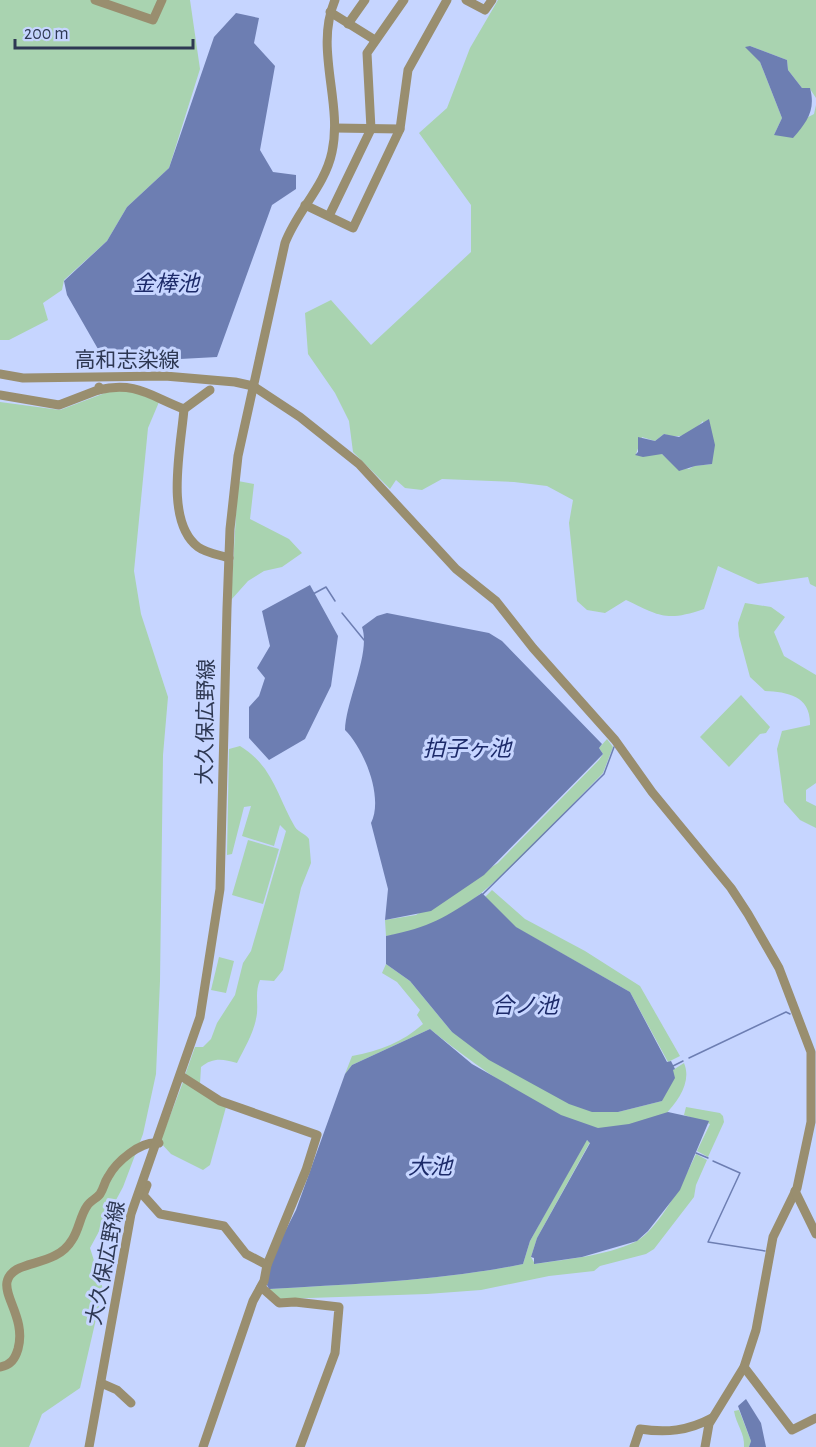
<svg xmlns="http://www.w3.org/2000/svg" width="816" height="1447" font-family="'Alegreya Sans','Noto Sans JP',sans-serif">
  <style>
    .green { fill: #a9d3b0; fill-rule: evenodd }
    .water { fill: #6d7eb2 }
    .lines { fill: none; stroke-linecap: round; stroke-linejoin: round }
    .stream { stroke: #6d7eb2; stroke-width: 1.5 }
    .minor { stroke: #998e6f; stroke-width: 9 }
    .labels { text-anchor: middle; dominant-baseline: central; stroke-width: 6; stroke-linejoin: round; paint-order: stroke }
    .street-label { font-size: 21px; fill: #2e3853; stroke: #c6d5ff }
    .water-label { font-size: 22px; font-style: italic; fill: #1c2a69; stroke: #c6d5ff }
  </style>
  <rect width="100%" height="100%" fill="#c6d5ff"/>
  <g class="green">
    <path d="M0,0H190L200,69L169,168L127,207L107,241L64,280L62,290L43,303L48,320L9,340H0Z"/>
    <path d="M498,0H816V98L810,89L802,88L788,70L787,60L750,46L760,62L782,118L774,135L814,114L816,105V587L810,584L808,577L758,584L718,566L704,609C666,622 660,616 626,600L605,613L587,610L577,601L569,523L573,500L547,486L514,482L442,479L422,490L405,488L396,480L390,489L353,452L349,421L335,393L308,354L305,313L331,300L371,345L471,252V205L419,133L447,108L470,48ZM703,421L712,464L694,466L689,469L674,465L662,454H636L642,437L655,441L664,434C681,440 691,434 703,421Z"/>
    <path d="M113,390L131,391L159,402L148,428L134,571L141,614L168,697L163,755L160,981L156,1074L143,1134L123,1187L90,1248L103,1289L80,1388L42,1414L29,1447H0V402L60,410Z"/>
    <path d="M238,481L254,484L250,519L289,539L302,553L282,567L264,571L248,581L231,600Z"/>
    <path d="M745,603L771,607L785,617L774,632L784,656L816,675V783L806,790V801L816,806V828L800,820L784,802L777,749L782,731L810,725C811,696 788,692 765,691L750,677L739,636L738,623Z"/>
    <path d="M741,695L770,727L766,733L760,734L729,767L700,737Z"/>
    <path d="M607,739L613,747L603,773C557,819 494,895 435,923C420,931 403,933 386,936L385,920L416,915L498,863L599,760L603,754L599,748Z"/>
    <path d="M240,746C273,766 277,796 295,827C299,833 305,833 309,839L311,863L301,888L283,970L274,981L260,980C255,992 258,1001 257,1013C255,1031 245,1047 237,1063C223,1059 213,1057 201,1067L200,1084L185,1075L195,1047H203L211,1039L217,1023L235,995L243,963L251,951L286,831L280,825L274,846L242,836L251,806L244,807L232,854L227,855L229,749Z"/>
    <path d="M248,840L279,849L263,904L232,895Z"/>
    <path d="M492,890L525,919L585,951L640,986L680,1056L668,1062L630,992L515,927L485,897Z"/>
    <path d="M219,957L234,961L226,993L211,990Z"/>
    <path d="M386,964L410,981L452,1032L618,1112L662,1101L673,1070L684,1063C692,1082 678,1101 665,1115C647,1119 615,1131 597,1128C549,1120 468,1060 430,1029L352,1065L345,1074L352,1056C379,1051 403,1042 423,1024L417,1015L420,1010L397,982L382,973Z"/>
    <path d="M183,1082L226,1107L210,1165L203,1170L171,1154L160,1142Z"/>
    <path d="M686,1107L720,1113L723,1116L724,1122L708,1157L697,1151L710,1124L684,1115Z"/>
    <path d="M586,1140L590,1142L537,1238L531,1257L535,1264C567,1259 605,1256 635,1242C659,1230 685,1178 696,1154L707,1160L696,1185L694,1197L654,1249L646,1254L600,1266L594,1271L549,1276L481,1290L427,1294L280,1299L269,1289C354,1284 439,1281 523,1264L530,1241Z"/>
    <path d="M739,1410L751,1441L749,1447H744C745,1433 736,1424 734,1411Z"/>
  </g>
  <g class="water">
    <path d="M236,13L259,18L254,43L275,66L260,150L273,172L296,175V189L272,205L217,357L106,363L67,295L64,281L107,241L127,207L169,168L214,37Z"/>
    <path d="M750,46L787,60L788,70L802,88H810C816,110 807,122 793,138L774,135L782,118L760,62L745,47Z"/>
    <path d="M709,419L715,445L712,464L695,466L679,471L662,454L643,457L635,455L638,452V437L655,441L664,434L679,437Z"/>
    <path d="M310,585L338,636L331,686L305,739L269,760L249,738V707L259,696L265,678L257,668L270,646L262,611Z"/>
    <path d="M387,613L489,633L502,641L602,744L599,748L603,754L484,875L431,911L385,920L388,889L371,823C384,797 364,749 345,730C346,700 371,653 362,627L377,616Z"/>
    <path d="M482,893L516,927L630,992L667,1062L671,1061L675,1069L673,1070L675,1078L662,1101L618,1112H592L569,1104L489,1060L452,1032L410,981L386,964V936C431,927 444,918 482,893Z"/>
    <path d="M430,1029L472,1064L561,1115L598,1128L629,1124L668,1112L709,1121L680,1190L648,1231L637,1241L582,1257L534,1264V1258L531,1257L537,1238L590,1143L587,1140L530,1241L523,1264C439,1281 354,1284 269,1289L267,1285L272,1257L296,1210L345,1074L352,1065Z"/>
    <path d="M746,1399L761,1423L766,1447H749L751,1441L738,1406Z"/>
  </g>
  <g class="lines">
    <g class="stream">
      <path d="M313,594L326,587L335,601"/>
      <path d="M342,613L364,640"/>
      <path d="M483,894L604,774L614,747"/>
      <path d="M689,1058L786,1012L790,1014"/>
      <path d="M673,1066L683,1061"/>
      <path d="M696,1153L708,1158"/>
      <path d="M713,1161L740,1173L708,1242L765,1251"/>
    </g>
    <g class="minor">
      <path d="M95,0L153,20L162,0"/>
      <path d="M466,0L485,10L492,0"/>
      <path d="M330,12L375,40"/>
      <path d="M348,24L365,0"/>
      <path d="M335,128L400,129"/>
      <path d="M305,205L353,228L400,129L408,70L447,0"/>
      <path d="M329,216L371,129L367,53L404,0"/>
      <path d="M0,374L23,378L165,376L235,382L253,386L300,417L359,464L456,569L496,601L533,648L615,740L652,792L731,888L748,914L779,968L811,1052V1122L797,1188L773,1237L756,1330L744,1367L709,1424L705,1447"/>
      <path d="M98,390C136,381 150,396 184,409L210,390"/>
      <path d="M0,395L59,405L98,390L99,387"/>
      <path d="M184,409C181,447 164,521 198,547C206,553 220,555 229,558"/>
      <path d="M181,1076L220,1101L317,1135L306,1170L267,1265L264,1281L253,1301L203,1447"/>
      <path d="M147,1185L143,1195L160,1214L224,1226L246,1254L267,1265"/>
      <path d="M795,1191L816,1234"/>
      <path d="M261,1287L279,1303L295,1302L339,1307L335,1353L300,1447"/>
      <path d="M0,1367C11,1365 15,1359 18,1349C26,1320 4,1298 7,1282C12,1258 55,1269 72,1240C79,1230 80,1216 87,1206C90,1201 97,1198 100,1194C104,1188 104,1183 108,1177C116,1162 141,1140 159,1143"/>
      <path d="M744,1367L792,1430L816,1418"/>
      <path d="M101,1383L117,1390L131,1403"/>
      <path d="M89,1447L131,1214L200,1017L220,889L227,608L230,529L238,456L285,243C297,211 325,186 332,152C343,102 314,49 335,0"/>
      <path d="M634,1447L640,1429C666,1433 688,1431 712,1418"/>
    </g>
  </g>
  <g class="labels">
    <g class="street-label">
      <text x="127" y="360">高和志染線</text>
      <text transform="translate(206 722) rotate(-89)">大久保広野線</text>
      <text transform="translate(106 1263) rotate(-79)">大久保広野線</text>
    </g>
    <g class="water-label">
      <text x="166" y="284">金棒池</text>
      <text x="467" y="749">拍子ヶ池</text>
      <text x="525" y="1006">合ノ池</text>
      <text x="430" y="1167">大池</text>
    </g>
  </g>
  <path d="M15 39v9h178v-9" fill="none" stroke="#2e3853" stroke-width="3"/>
  <text x="24" y="39" font-size="18" fill="#2e3853" stroke="#c6d5ff" stroke-width="4.5" paint-order="stroke">200 m</text>
</svg>
